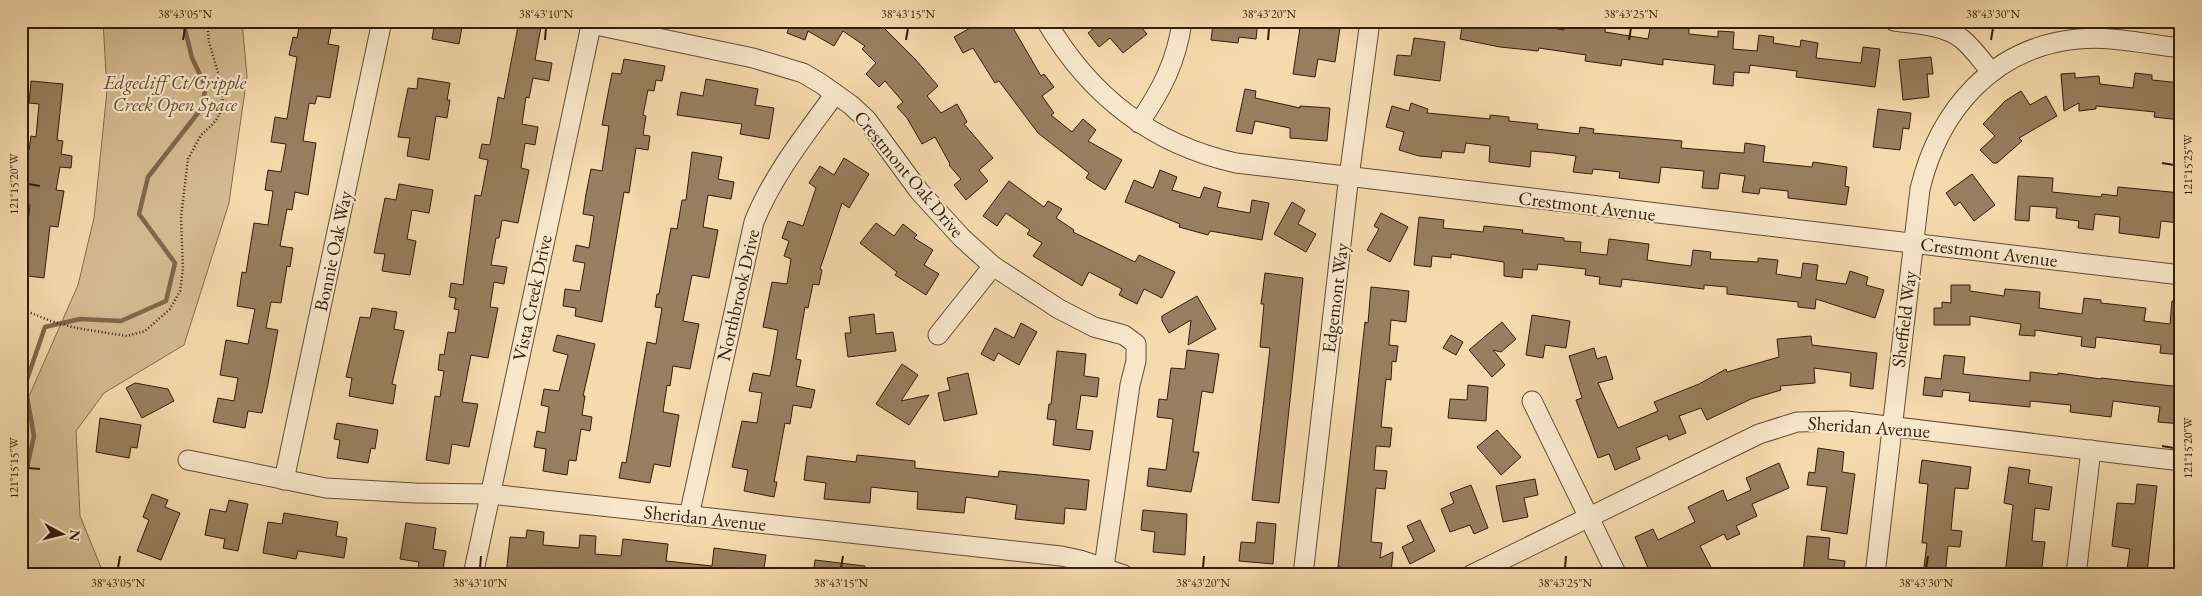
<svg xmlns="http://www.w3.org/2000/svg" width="2202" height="596" font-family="'EB Garamond',serif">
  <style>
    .green { fill: #d4ba91; stroke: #846b4e }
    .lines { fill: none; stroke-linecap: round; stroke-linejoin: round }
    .stream { stroke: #80674b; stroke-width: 4.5 }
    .building { fill: #987f5f; stroke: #341c0b }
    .minor-casing { stroke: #644c34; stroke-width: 21 }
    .path { stroke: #341c0b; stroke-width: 2.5; stroke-dasharray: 1 2.5; stroke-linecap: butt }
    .minor { stroke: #f8e7ca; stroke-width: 19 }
    .ticks { fill: none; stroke: #341c0b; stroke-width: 2 }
    .labels { text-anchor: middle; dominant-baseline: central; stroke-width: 4.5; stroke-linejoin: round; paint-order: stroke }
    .park-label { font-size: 19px; font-style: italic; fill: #644b33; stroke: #f8e7ca }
    .street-label { font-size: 19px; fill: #341c0b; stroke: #f8e7ca }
    .neatline { fill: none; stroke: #341c0b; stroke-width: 2 }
    .ticks-label { font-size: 12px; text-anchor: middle; fill: #341c0b }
  </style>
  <rect width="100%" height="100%" fill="#f5daad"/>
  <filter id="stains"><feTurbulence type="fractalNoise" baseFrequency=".004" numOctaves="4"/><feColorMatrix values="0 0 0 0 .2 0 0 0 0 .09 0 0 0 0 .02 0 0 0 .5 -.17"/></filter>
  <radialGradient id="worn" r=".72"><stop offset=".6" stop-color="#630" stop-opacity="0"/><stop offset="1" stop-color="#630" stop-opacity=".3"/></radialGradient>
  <path class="green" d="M103,21H242L247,76L229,203L184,345L104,393L76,431L80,516L104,575H21V408L30,394L78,285L94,218L107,91Z"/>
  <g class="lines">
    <path class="stream" d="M21,495L34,436L25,385L45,327L80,319L121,321L166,301L175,263L139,214L148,177L201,109L206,87L192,58L183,21"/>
  </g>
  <g class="building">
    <path d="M435,21H463L459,44L432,39Z"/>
    <path d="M519,21H542L535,60L552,63L549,81L533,78L529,98L526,97L522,124L538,127L535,145L525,143L521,168L529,170L518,223L502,220L499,238H496L491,265L507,267L504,284L494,282L490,307L498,308L488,358L471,355L462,402L478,404L469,447L452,444L449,464L426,460L435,396L440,397L444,371L438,370L440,354L444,355L448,332L455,333L459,310L454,309L456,298L449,297L451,283L463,285L475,195L481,196L488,160L479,158L482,144L490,145L498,97L504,99Z"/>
    <path d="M791,21H877L916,60L938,86L927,96L941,113L957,104L967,122L964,124L993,158L979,170L988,181L966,200L954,185L961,179L949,165L950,164L935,137L922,144L907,118L897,107L903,102L885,81L879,87L866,74L876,63L862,49L865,46L843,31L834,46L808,31L805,40L787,33Z"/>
    <path d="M966,21H1009L1041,76L1044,74L1054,87L1042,96L1054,113L1051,115L1072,132L1083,119L1096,130L1088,141L1122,160L1105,190L1086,178L1089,173L1038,133L999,81L995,83L973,48L963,53L954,37L970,28Z"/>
    <path d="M1103,21H1136L1147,34L1123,53L1110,38L1099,47L1088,33Z"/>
    <path d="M1225,21H1258L1256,39L1239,37L1238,43L1211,40L1213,23L1225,24Z"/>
    <path d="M1301,21H1341L1335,62L1318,59L1315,77L1293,74Z"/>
    <path d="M1463,21H1541V26L1564,30L1565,21H1606L1605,32L1648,39L1651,23L1689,28V34L1718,37V31L1734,32L1733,49L1757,51L1759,35L1774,37L1773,43L1800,47L1801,40L1818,43L1816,58L1861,63L1863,47L1880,49L1875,87L1796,77L1797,71L1750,65L1749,73L1734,72L1733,86L1713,84L1715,65L1663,59V65L1622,59L1621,66L1585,61L1586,55L1539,48L1538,51L1500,47L1460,39Z"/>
    <path d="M300,22L331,29L328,44L339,46L330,98L317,96L315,104L309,103L303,141L316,143L308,195L295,192L292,210L287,209L280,246L293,248L290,267L287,266L281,303L271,302L266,328L278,330L268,384L262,413L248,411L245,428L213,422L218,398L234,401L238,378L220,375L226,340L248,344L255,309L237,306L242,272L246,273L254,223L268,225L273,191L265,190L268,170L281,172L286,144L271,142L275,117L287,119L297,57L289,55L293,37L297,38Z"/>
    <path d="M1414,38L1445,42L1440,81L1394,75L1397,55L1411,56Z"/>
    <path d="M1931,57L1933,74H1927L1929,97L1903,100L1899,60Z"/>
    <path d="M624,59L665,66L662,81L656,80L654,91L648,90L643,115L646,116L643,135L650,136L648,150L636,148L629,193L624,192L602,322L575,316L576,308L563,306L565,289L580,291L585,263L573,261L576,245L589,248L594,216L583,214L586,194L591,169L602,171L609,126L602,125L605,109L612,73L621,74Z"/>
    <path d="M2075,73V78L2099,76L2100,84L2133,88L2135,73L2152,75V80L2181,83V120L2154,117L2155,112L2096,106V109L2079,111V103L2064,111L2061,74Z"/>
    <path d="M418,78L450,83L447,100H450L447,118L436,116L429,160L407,156L410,138L398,137L408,88L417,89Z"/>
    <path d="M706,79L758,89L755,105L774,108L769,139L740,134L742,124L677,115L681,92L703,96Z"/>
    <path d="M31,81L63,84L57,140L63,141L61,154L72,156L71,168L60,167L56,190L64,191L58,227L50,226L44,278L21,275V239H26L30,205L21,204V171L24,149L29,150L31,136L36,137L39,104L29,103Z"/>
    <path d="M1245,89L1256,91L1255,98L1300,108V106L1330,108L1327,141L1290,138V128L1255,121L1252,134L1236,131Z"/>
    <path d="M2021,91L2030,105L2046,96L2057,116L2019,138L2022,141L1997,163H1993L1980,150L1995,136L1983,124L2005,101Z"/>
    <path d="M1411,103L1428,109L1427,113L1490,119V115L1509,117V121L1538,124L1537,129L1579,134L1580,127L1594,129L1593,133L1682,141L1681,148L1744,153L1745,143L1765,146L1763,162L1812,167L1813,162L1847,167L1845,186L1849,187L1846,205L1788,198V191L1760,188L1759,194L1742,192L1745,176L1720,173L1718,189L1702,188L1704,171L1661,167L1659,183L1619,178L1620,172L1593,169L1592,174L1573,172L1576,156L1554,153L1531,151L1530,167L1489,162L1490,146L1466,143L1464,153L1442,151L1441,158L1419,156L1399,150L1404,132L1386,127L1392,106L1409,111Z"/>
    <path d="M1878,109L1911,113L1909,129L1903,128L1900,150L1873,147Z"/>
    <path d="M692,152L722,157L718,179L734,182L731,199L708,195L703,227L718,230L709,278L692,275L683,321L699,324L690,369L673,366L670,386L667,385L663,412L679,415L670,467L654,464L650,483L619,478L622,462L626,463L647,342L656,344L662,308L655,307L657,294H659L671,228L677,229L682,200H686Z"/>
    <path d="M844,158L869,174L849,208L842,203L820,269L822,270L819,285L813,284L808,308L805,307L796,359L801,360L796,386L815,390L811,408L793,405L790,424L785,423L774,482H777L774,497L744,491L748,470L732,467L742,421L757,423L762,393L749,391L753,373L770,376L774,355L778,330L763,327L772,282L787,284L791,259L784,256L789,241L782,238L788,221L803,226L816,188L809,183L820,166L834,175Z"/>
    <path d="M1160,170L1177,177L1172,190L1200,198L1204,187L1221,192L1217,207L1250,213L1252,200L1269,203L1262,240L1210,231L1208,235L1179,227L1180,224L1125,202L1134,180L1153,188Z"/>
    <path d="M1972,174L1995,205L1974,221L1960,202L1955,206L1946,193Z"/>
    <path d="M2018,176L2053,178L2052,192L2101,197L2102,194L2117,196L2118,187L2181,193L2179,223L2161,221L2159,238L2119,233L2120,217L2095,214L2093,230L2078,228L2079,221L2056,218L2057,208L2030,206L2029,221L2015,220Z"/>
    <path d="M1009,181L1044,207L1048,201L1062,209L1056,218L1074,230L1073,232L1135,262L1139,255L1175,272L1162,298L1144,289L1137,304L1119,295L1122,289L1089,272L1082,286L1033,256L1042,243L1027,234L1030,230L1006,213L997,226L983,216Z"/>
    <path d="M399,184L433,190L429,213L412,210L407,239L416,241L410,275L382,271L385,254L374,253L385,198L396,200Z"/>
    <path d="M1292,202L1305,210L1298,224L1316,234L1306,252L1274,234Z"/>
    <path d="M1381,213L1408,227L1390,262L1367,250L1379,229L1374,226Z"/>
    <path d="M1419,217L1444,220L1443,228L1483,232L1484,226L1523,230L1522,233L1564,238V241L1581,242L1580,252L1607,255L1609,239L1649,244L1647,260L1667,263L1691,266L1693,250L1711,252L1710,259L1758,262V258L1778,260L1776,274L1801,278L1803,263L1818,265L1816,280L1846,284L1850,271L1868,277L1866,285L1884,290L1875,318L1816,299L1815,309L1798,307V302L1727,294V287L1704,285V289L1622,279L1621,287L1599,284L1600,277L1585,275L1586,269L1538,264L1537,270L1523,269L1522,278L1504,276V262L1451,254V258L1432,256L1431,267L1414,265Z"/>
    <path d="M876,223L894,236L903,224L917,235L914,238L933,250L924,265L939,274L926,295L895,275L897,272L860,243Z"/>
    <path d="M1265,273L1303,278L1279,503L1252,500L1270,348L1260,347L1264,304H1261Z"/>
    <path d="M1951,285H1970V291L2004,296L2005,289L2040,292L2039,308L2082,314L2084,298L2101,300V303L2146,308L2144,321L2170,324L2172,301H2181V355L2160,353L2161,345L2096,337L2095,348L2081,346L2082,337L2035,330V336L2019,335L2021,324L1970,316V325H1934V308H1942V302L1951,303Z"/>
    <path d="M1371,287L1409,291L1406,322L1391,320L1389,345L1398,346L1396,362L1392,361L1391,380L1386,379L1381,427L1392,428L1390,447L1376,446L1374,470L1387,471L1385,489L1376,488L1371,542L1382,543L1380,558L1393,552L1391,573L1338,567L1365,322L1368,323Z"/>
    <path d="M1197,296L1216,329L1188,345L1191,320L1169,333L1162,321V316Z"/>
    <path d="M372,308L397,312L394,329L404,331L392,384L396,385L393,404L349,396L352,378L346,377L360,317L370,318Z"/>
    <path d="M874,314L876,334L893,332L896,351L848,357L845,333H851L849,317Z"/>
    <path d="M1532,315L1570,321L1566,348L1545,345L1543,358L1526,355Z"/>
    <path d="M1502,322L1516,339L1501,352L1493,350L1505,365L1492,377L1469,350Z"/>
    <path d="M1021,323L1037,332L1019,365L998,353L994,361L981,354L995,328L1014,338Z"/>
    <path d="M557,335L595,344L583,396H585L582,415L592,417L590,431L581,429L576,461L569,460L567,475L543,471L546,449L534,447L537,431L545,433L549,407L541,405L544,389L559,391L568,355L553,351Z"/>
    <path d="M1451,335L1463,342L1456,355L1443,348Z"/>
    <path d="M1811,336L1812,345L1877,353L1873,389L1850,386L1851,373L1814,368L1815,383L1780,386L1781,390L1751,399L1707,420L1701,408L1679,416L1686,433L1669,440L1667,435L1636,448L1640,459L1615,470L1609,454L1598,458L1576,400L1582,398L1569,356L1594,348L1597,359L1606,356L1613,379L1598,383L1618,428L1658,411L1654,402L1699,384L1726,369L1727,372L1779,357L1777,339Z"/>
    <path d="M1187,350L1219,354L1213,393L1202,391L1193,452H1199L1191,492L1147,486L1149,468L1166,470L1173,419L1157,417L1159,399L1167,400L1171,368L1185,369Z"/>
    <path d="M1057,351L1086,354L1084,376L1099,378L1097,397L1081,395L1076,429L1093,431L1090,450L1053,445L1056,420L1047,419L1049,404H1051Z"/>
    <path d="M1944,355L1965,357L1963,374L2030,381V372L2058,375V373L2101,379V378L2181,387V424L2158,422L2160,407L2113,401L2111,417L2070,412L2071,405L2030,401V407L1969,401L1970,393L1943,390L1942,397L1923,395L1925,377L1941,379Z"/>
    <path d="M902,364L918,375L901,401L929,395L909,425L876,404Z"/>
    <path d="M968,373L977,414L944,421L938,393L950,390L947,378Z"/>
    <path d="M135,383L168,389L174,401L142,418L126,388Z"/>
    <path d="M1468,385L1488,387L1486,421L1448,418L1450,399L1467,400Z"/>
    <path d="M100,418L141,425L137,448L131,447L129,458L96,452Z"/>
    <path d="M337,423L378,430L375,449L371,448L368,463L337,458L340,440L334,439Z"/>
    <path d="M1497,430L1521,457L1501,475L1477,447Z"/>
    <path d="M1818,448L1844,452L1842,472L1855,474L1847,534L1821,530L1827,487L1807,485L1809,472L1815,473Z"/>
    <path d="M857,455L915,461V468L998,477L999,471L1089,480L1086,510L1065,508L1064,524L1015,519L1017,505L966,497L964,513L917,509L918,492L897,490L871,487L870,503L824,499L826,483L804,480L807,456L856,462Z"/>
    <path d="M1922,460L1971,467L1968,489L1955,488L1951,530L1962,531L1960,547L1948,546L1945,575H1923L1927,543H1922L1928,484L1919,483Z"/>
    <path d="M1779,463L1789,488L1752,504L1757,516L1736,526L1740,534L1727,540L1724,534L1700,546L1715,575H1651L1635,537L1653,529L1658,540L1695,522L1688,507L1723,490L1727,501L1751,490L1746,478Z"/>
    <path d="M2009,467L2030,470L2028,483L2052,487L2049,510L2035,508L2032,541L2045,542L2041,575H2005L2013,505L2004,503Z"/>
    <path d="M1535,479L1538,495L1524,498L1528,517L1503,522L1496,486Z"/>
    <path d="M2137,484L2157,486L2147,572L2127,569L2130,549L2112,546L2117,503L2135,504Z"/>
    <path d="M1471,485L1488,528L1474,534L1470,525L1450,532L1441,509L1454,503L1450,493Z"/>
    <path d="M152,494L168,500L165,507L180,513L161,560L137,551L149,520L143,517Z"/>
    <path d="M229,500L248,504L238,551L223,548L225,539L205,535L210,509L226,512Z"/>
    <path d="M1143,510L1187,514L1185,555L1153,552L1155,532L1141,530Z"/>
    <path d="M284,513L338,522L336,536L347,538L344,558L298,551L296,559L263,553L268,522L282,524Z"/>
    <path d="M1420,520L1435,551L1410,564L1402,547L1414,541L1407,526Z"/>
    <path d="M1257,522L1276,524L1273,564L1239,561L1241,542L1255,543Z"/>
    <path d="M406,523L436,528L433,549L446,551L443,569L436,568L435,575H417L419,562L400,559Z"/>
    <path d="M527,530L544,532L543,545L579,548L580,535L596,536L595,554L621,556L623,539L668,544L666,561L712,566L714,548L766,555L763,575H573V573L530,568V574L506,575L510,537L526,538Z"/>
    <path d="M1807,536L1830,538L1828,559L1845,561L1843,575L1803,573Z"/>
    <path d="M815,560L865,566V575H813Z"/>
  </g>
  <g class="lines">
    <g class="minor-casing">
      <g id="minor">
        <path d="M1046,21C1090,96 1151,144 1236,163L2181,275"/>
        <path d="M1894,21C1917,24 1944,25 1962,39C1973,48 1982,61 1991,72"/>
        <path d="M591,24L753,58L803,73L820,83L851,105L867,120L919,191L962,238L993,266L1059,309L1094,327L1124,335L1136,344V361L1130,385L1104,567"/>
        <path d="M1139,123C1161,91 1177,61 1182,21"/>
        <path d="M938,335L993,266"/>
        <path d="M1532,401L1617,575"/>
        <path d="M188,460L326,488L415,493L490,494L1061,556L1080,560L1124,575"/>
        <path d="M284,480L382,21"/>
        <path d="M689,516L754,222C773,175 805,135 835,94"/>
        <path d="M473,575L592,21"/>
        <path d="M1303,575L1347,192L1370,21"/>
        <path d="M1471,575L1759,434L1797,422L1846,421L2181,461"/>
        <path d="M1875,575L1920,189C1939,110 1993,47 2078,39C2112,36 2147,44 2181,48"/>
        <path d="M2076,575L2091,450"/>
      </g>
    </g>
    <path class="path" d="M21,309L51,321L76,328L127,336L145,331L170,309L180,291L183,269L181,217L188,159L201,135L213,124L220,114L223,98L221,83L209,42L207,21"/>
    <use href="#minor" class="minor"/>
  </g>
  <path class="ticks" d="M183,40L185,28M545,40L546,28M906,40L908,28M1268,40L1269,28M1629,40L1631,28M1991,40L1993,28M2162,163L2174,165M28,184L40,186M2162,446L2174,448M28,468L40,469M118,568L120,556M480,568L481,556M841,568L843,556M1203,568L1204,556M1565,568L1566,556M1926,568L1928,556"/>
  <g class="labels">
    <g class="park-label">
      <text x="175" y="82">Edgecliff Ct/Cripple<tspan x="175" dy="22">Creek Open Space</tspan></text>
    </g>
    <g class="street-label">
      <text transform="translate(909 174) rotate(50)">Crestmont Oak Drive</text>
      <text transform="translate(1587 206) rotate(7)">Crestmont Avenue</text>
      <text transform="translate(333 251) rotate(-78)">Bonnie Oak Way</text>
      <text transform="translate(1989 252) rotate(7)">Crestmont Avenue</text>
      <text transform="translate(738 295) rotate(-77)">Northbrook Drive</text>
      <text transform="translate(532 298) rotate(-78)">Vista Creek Drive</text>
      <text transform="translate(1335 298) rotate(-83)">Edgemont Way</text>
      <text transform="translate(1904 319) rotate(-83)">Sheffield Way</text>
      <text transform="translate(1869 427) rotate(4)">Sheridan Avenue</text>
      <text transform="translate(705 518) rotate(6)">Sheridan Avenue</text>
    </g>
  </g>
  <rect width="2202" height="596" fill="none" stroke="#f5daad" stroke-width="55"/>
  <g transform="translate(62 534) rotate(97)" stroke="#f8e7ca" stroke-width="4" paint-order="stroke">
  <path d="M0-4L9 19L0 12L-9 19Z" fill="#341c0b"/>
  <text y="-8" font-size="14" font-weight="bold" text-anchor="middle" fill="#341c0b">N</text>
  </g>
  <rect x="28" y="28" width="2146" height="540" class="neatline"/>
  <g class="ticks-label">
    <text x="185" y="18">38°43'05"N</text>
    <text x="546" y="18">38°43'10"N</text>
    <text x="908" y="18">38°43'15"N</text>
    <text x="1269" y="18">38°43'20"N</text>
    <text x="1631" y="18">38°43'25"N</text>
    <text x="1993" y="18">38°43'30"N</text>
    <text transform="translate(2188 165) rotate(-90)" y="4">121°15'25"W</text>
    <text transform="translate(14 184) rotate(-90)" y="4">121°15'20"W</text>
    <text transform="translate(2188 448) rotate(-90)" y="4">121°15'20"W</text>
    <text transform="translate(14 468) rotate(-90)" y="4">121°15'15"W</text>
    <text x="118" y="587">38°43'05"N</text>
    <text x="480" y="587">38°43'10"N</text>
    <text x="841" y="587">38°43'15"N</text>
    <text x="1203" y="587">38°43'20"N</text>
    <text x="1565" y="587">38°43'25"N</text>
    <text x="1926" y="587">38°43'30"N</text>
  </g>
  <rect width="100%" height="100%" filter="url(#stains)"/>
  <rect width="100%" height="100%" fill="url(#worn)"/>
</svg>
